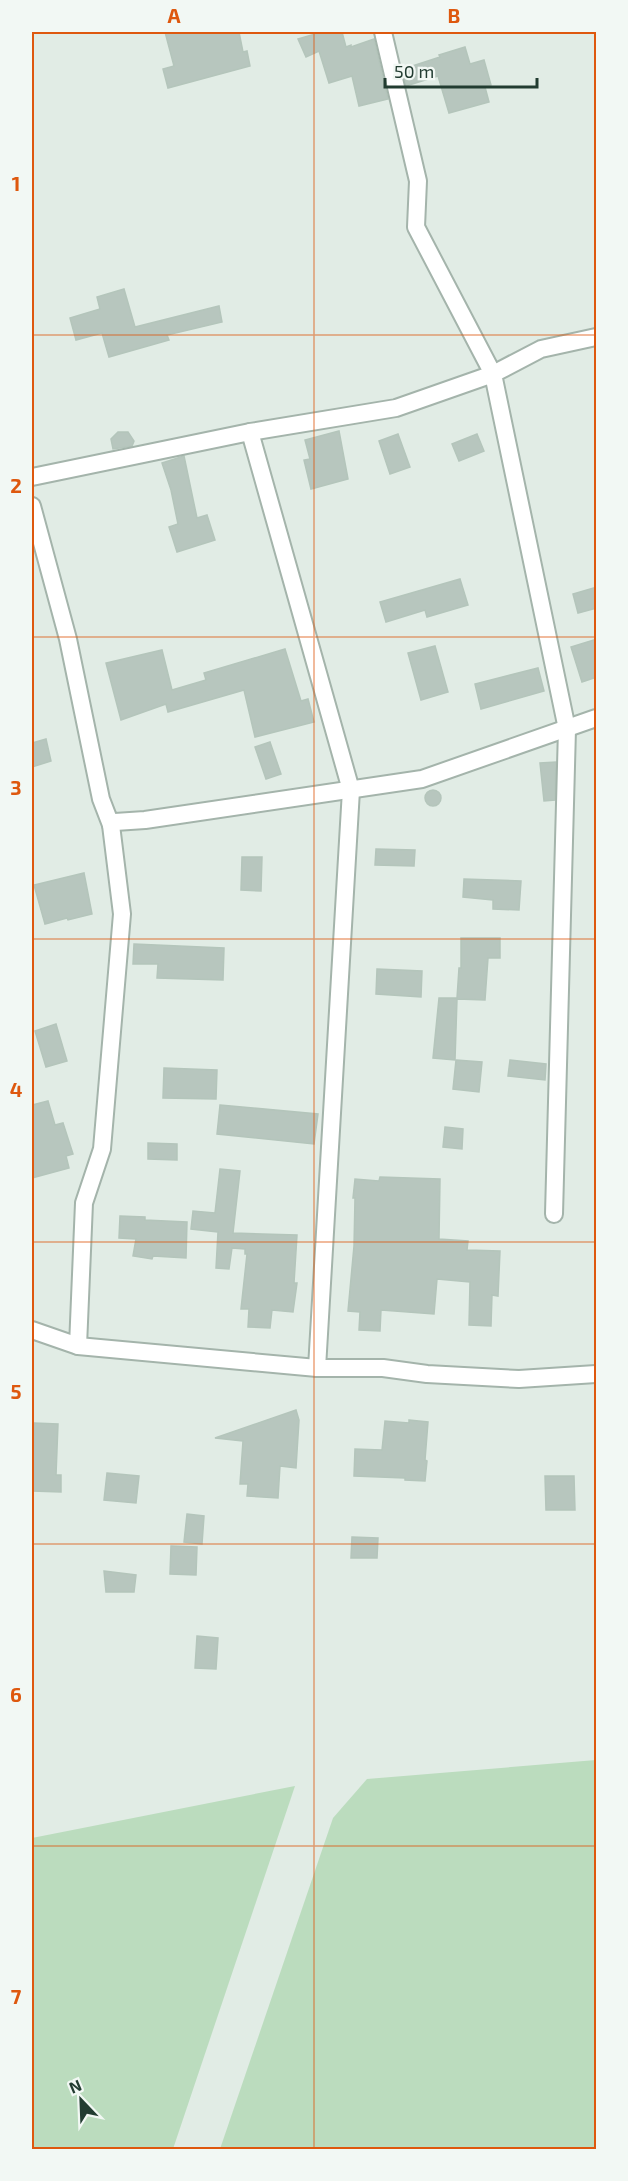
<svg xmlns="http://www.w3.org/2000/svg" width="628" height="2181" font-family="'Exo 2',sans-serif">
  <style>
    .green { fill: #bbdcbe }
    .building { fill: #b7c6be; stroke: #b4c5bb; stroke-width: 1.5 }
    .lines { fill: none; stroke-linecap: round; stroke-linejoin: round }
    .street-casing { stroke: #a4b4ab; stroke-width: 20 }
    .street { stroke: #fff; stroke-width: 16 }
    .grid { fill: none; stroke: #de580e; stroke-width: 1.5; stroke-opacity: 0.55 }
    .neatline { fill: none; stroke: #de580e; stroke-width: 2 }
    .grid-label { font-size: 20px; text-anchor: middle; font-weight: bold; fill: #de580e }
  </style>
  <rect width="100%" height="100%" fill="#e1ece5"/>
  <g class="green">
    <path d="M596,1760V2149H220L333,1818L367,1779Z"/>
    <path d="M295,1786L173,2149H32V1838Z"/>
  </g>
  <g class="building">
    <path d="M165,32H239L243,52L247,51L250,66L168,88L163,69L174,66Z"/>
    <path d="M322,32H342L346,47L351,45V47L374,39L388,99L359,106L352,76L329,83L319,51L306,57L298,39Z"/>
    <path d="M465,47L470,64L484,60L491,85L485,87L489,102L449,113L438,76L406,86L403,69L440,57L439,55Z"/>
    <path d="M124,289L135,327L219,306L222,322L167,335L169,340L109,357L102,333L76,340L70,318L100,309L97,297Z"/>
    <path d="M339,431L348,479L311,489L304,460L310,459L305,440Z"/>
    <path d="M118,432H128L134,441L132,446L113,449L111,439Z"/>
    <path d="M398,434L410,467L390,474L379,441Z"/>
    <path d="M477,434L484,451L459,461L452,444Z"/>
    <path d="M184,456L197,518L207,515L215,540L177,552L169,527L178,524L171,490L162,463Z"/>
    <path d="M460,579L468,605L427,617L425,610L386,622L380,602Z"/>
    <path d="M597,587V608L578,613L573,594Z"/>
    <path d="M597,639V677L582,682L571,647Z"/>
    <path d="M435,646L448,692L421,700L408,653Z"/>
    <path d="M285,649L301,701L308,699L314,722L255,737L244,690L168,712L166,704L121,720L106,663L162,650L172,690L206,680L204,673Z"/>
    <path d="M538,668L544,691L481,709L475,684Z"/>
    <path d="M46,739L51,761L32,767V743Z"/>
    <path d="M270,742L281,774L266,779L255,747Z"/>
    <path d="M556,762L555,800L544,801L540,763Z"/>
    <circle cx="433" cy="798" r="8"/>
    <path d="M376,849L415,850L414,866L375,865Z"/>
    <path d="M242,857H262L261,891L241,890Z"/>
    <path d="M84,873L92,914L68,920L67,918L45,924L34,885Z"/>
    <path d="M464,879L521,881L519,910L493,909V900L463,897Z"/>
    <path d="M461,938H500V958H488L485,1000L457,999L455,1060L433,1058L439,998H457L459,968H461Z"/>
    <path d="M134,944L224,948L223,980L157,978L158,964H133Z"/>
    <path d="M377,969L422,971L421,997L376,994Z"/>
    <path d="M56,1024L67,1061L46,1067L35,1031Z"/>
    <path d="M456,1060L482,1062L479,1092L453,1089Z"/>
    <path d="M510,1060L546,1064L545,1080L508,1076Z"/>
    <path d="M164,1068L217,1070L216,1099L163,1098Z"/>
    <path d="M48,1101L55,1125L63,1123L73,1154L66,1156L69,1168L32,1178V1105Z"/>
    <path d="M220,1105L318,1114L314,1144L217,1134Z"/>
    <path d="M445,1127L463,1129L462,1149L443,1147Z"/>
    <path d="M148,1143L177,1144V1160L148,1159Z"/>
    <path d="M220,1169L240,1171L233,1233L297,1235L294,1283H297L293,1312L272,1310L270,1328L248,1327L249,1309H241L247,1254H245V1249L232,1248L229,1269L216,1268L218,1232L191,1229L193,1211L215,1213Z"/>
    <path d="M380,1177L440,1179L439,1239L468,1241L467,1250L500,1251L498,1296L492,1295L491,1326L469,1325L470,1282L437,1279L434,1314L381,1310L380,1331L359,1330L360,1312L348,1311L354,1246L355,1198H353L355,1179L379,1181Z"/>
    <path d="M120,1216L145,1217V1220L187,1222L186,1258L153,1256L152,1259L133,1256L136,1239L119,1238Z"/>
    <path d="M296,1410L299,1420L296,1468L280,1466L278,1498L247,1496L248,1484H240L243,1441L215,1438Z"/>
    <path d="M409,1420L428,1422L425,1460L427,1461L425,1481L405,1480V1478L354,1476L355,1449L382,1450L385,1421L409,1423Z"/>
    <path d="M34,1423L58,1424L56,1475H61V1492L32,1491Z"/>
    <path d="M107,1473L139,1476L136,1503L104,1500Z"/>
    <path d="M545,1476H574L575,1510H546Z"/>
    <path d="M187,1514L204,1516L202,1544L184,1542Z"/>
    <path d="M352,1537L378,1538L377,1558H351Z"/>
    <path d="M171,1546L197,1547L196,1575L170,1574Z"/>
    <path d="M104,1571L136,1575L134,1592H106Z"/>
    <path d="M197,1636L218,1638L216,1669L195,1668Z"/>
  </g>
  <g class="lines">
    <g class="street-casing">
      <g id="street">
        <path d="M250,432L351,790L317,1368"/>
        <path d="M32,477L250,432L396,408L493,374L416,227L418,181L383,32"/>
        <path d="M32,506L68,639L101,799L111,825L115,822L145,820L422,779L596,718"/>
        <path d="M554,1214L567,729L493,374L541,349L596,337"/>
        <path d="M32,1330L78,1346L317,1368H383L427,1374L519,1379L596,1374"/>
        <path d="M78,1346L84,1203L102,1149L122,914L111,825"/>
      </g>
    </g>
    <use href="#street" class="street"/>
  </g>
  <path class="grid" d="M314,32V2150M32,335H596M32,637H596M32,939H596M32,1242H596M32,1544H596M32,1846H596"/>
  <rect width="628" height="2181" fill="none" stroke="#f2f8f4" stroke-width="66"/>
  <g transform="translate(81 2100) rotate(337)" stroke="#f2f8f4" stroke-width="4.5" paint-order="stroke">
  <path d="M0-4.5L10 22L0 15L-10 22Z" fill="#223c31"/>
  <text y="-9" font-size="16" font-weight="bold" text-anchor="middle" fill="#223c31">N</text>
  </g>
  <path d="M385 78v9h152v-9" fill="none" stroke="#223c31" stroke-width="3"/>
  <text x="394" y="78" font-size="18" fill="#223c31" stroke="#f2f8f4" stroke-width="4.5" paint-order="stroke">50 m</text>
  <rect x="33" y="33" width="562" height="2115" class="neatline"/>
  <g class="grid-label">
    <text x="174" y="23">A</text>
    <text x="454" y="23">B</text>
    <text x="16" y="191">1</text>
    <text x="16" y="493">2</text>
    <text x="16" y="795">3</text>
    <text x="16" y="1097">4</text>
    <text x="16" y="1399">5</text>
    <text x="16" y="1702">6</text>
    <text x="16" y="2004">7</text>
  </g>
</svg>
